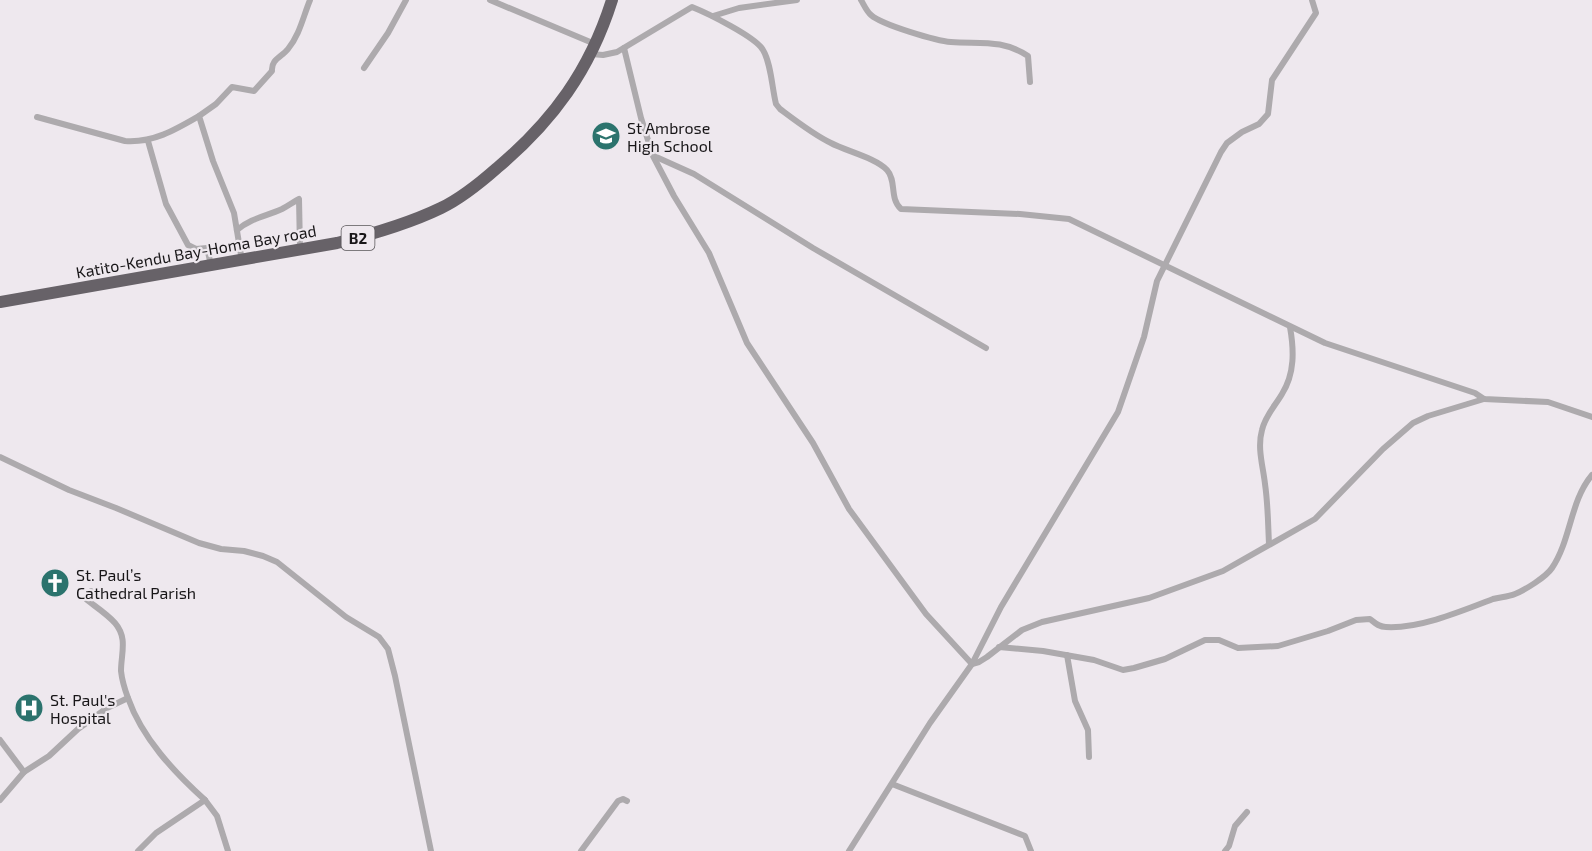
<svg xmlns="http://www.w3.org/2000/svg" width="1592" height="851" font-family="'Exo 2',sans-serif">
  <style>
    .built { fill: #e5dae6 }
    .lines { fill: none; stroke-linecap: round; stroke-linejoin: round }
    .street { stroke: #adaaad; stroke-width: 6 }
    .highway { stroke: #676268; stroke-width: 12 }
    .labels { text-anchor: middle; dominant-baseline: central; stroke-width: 4.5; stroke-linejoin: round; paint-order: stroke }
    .shield { fill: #eee8ee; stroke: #585558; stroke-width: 1.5 }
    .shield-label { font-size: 15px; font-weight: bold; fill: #181618 }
    .poi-label { font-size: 16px; fill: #181618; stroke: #eee8ee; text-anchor: start }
    .street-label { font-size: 16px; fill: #181618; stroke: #eee8ee }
  </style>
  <rect width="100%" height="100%" fill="#eee8ee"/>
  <path class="built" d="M34,696L41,704L23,721L16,713Z"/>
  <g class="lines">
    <g class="street">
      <path d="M490,0L595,44"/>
      <path d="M861,0C864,5 867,12 871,15C882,25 937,41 951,42C981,44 1002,39 1028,56L1030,82"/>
      <path d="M713,16L739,8L797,0"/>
      <path d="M624,48L641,118L653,156L674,196L709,253L747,343L813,443L849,509L926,614L972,664L979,662L987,657L1022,630L1042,622L1149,598L1223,571L1315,519L1383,449L1413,423L1428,416L1484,399"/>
      <path d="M591,54L603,55L617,52L692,7C707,13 756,37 763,50C771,63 772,88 776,104L780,109C796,121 814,135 831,143C846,151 876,158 887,170C897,181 889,198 901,209L1020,214L1069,219L1325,343L1475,393L1484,399L1548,402L1592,417"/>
      <path d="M364,68L388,33L406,0"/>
      <path d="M37,117L125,141C153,143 175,130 199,116"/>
      <path d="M148,141L166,204L188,245L196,249L207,248L211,265"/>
      <path d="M654,156L694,174L813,248L986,348"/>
      <path d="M237,230C251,218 267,216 282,209C288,206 293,202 299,199L300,249"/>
      <path d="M242,261L234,213L213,161L199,116L216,104L232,87L254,91L272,71C271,59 282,57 288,49C300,34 303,17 310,0"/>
      <path d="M0,457L69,490L116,508L199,543L221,549L244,551L263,556L277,562L346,617L379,637L388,649L395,676L431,851"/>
      <path d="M1269,544C1268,524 1268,504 1265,484C1263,466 1257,448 1262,430C1265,416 1275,406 1282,394C1295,373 1294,350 1290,327"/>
      <path d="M91,591L87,600C96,607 107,614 115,623C128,638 121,654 121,671C122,680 125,690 128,698C142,738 174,772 205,800"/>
      <path d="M999,647L1043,651L1094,660L1123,670L1134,668L1165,659L1205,640H1219L1238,648L1278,646L1328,631L1356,620L1370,619C1375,623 1379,627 1386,627C1419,629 1462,611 1493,599C1500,597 1508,597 1515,594C1525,590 1546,577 1552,568C1571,540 1570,501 1592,475"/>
      <path d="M1067,655L1075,701L1088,730L1089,757"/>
      <path d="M0,740L24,772"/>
      <path d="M892,784L1025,836L1031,851"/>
      <path d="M0,800L24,772L49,756L78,729L107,708L128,698"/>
      <path d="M138,851L156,833L205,800L217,816L228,851"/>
      <path d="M581,851L618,801L623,799L627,801"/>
      <path d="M849,851L930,723L972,664L1001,607L1118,412L1144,337L1157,281L1221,152L1227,143L1242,132L1259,124L1268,114L1272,80L1316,13L1312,0"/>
      <path d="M1225,851L1229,846L1235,826L1247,812"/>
    </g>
    <path class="highway" d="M0,302L337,243C373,234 408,224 441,208C462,198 480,183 497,168C553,121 590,70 612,0"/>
  </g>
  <defs>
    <g id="school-disc" transform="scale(1.5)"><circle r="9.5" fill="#2b736d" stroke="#eee8ee"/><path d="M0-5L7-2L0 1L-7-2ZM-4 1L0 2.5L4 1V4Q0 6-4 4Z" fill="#fff"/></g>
    <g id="church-disc" transform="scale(1.5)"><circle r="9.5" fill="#2b736d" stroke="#eee8ee"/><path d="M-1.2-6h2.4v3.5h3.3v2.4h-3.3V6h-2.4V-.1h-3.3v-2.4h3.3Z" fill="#fff"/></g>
    <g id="hospital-disc" transform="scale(1.5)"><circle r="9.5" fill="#2b736d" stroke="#eee8ee"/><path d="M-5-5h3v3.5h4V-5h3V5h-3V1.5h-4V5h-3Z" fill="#fff"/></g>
  </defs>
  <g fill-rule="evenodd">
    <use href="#school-disc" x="606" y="136"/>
    <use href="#church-disc" x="55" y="583"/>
    <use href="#hospital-disc" x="29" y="708"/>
  </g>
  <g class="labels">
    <rect class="shield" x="341.5" y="226" width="33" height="24" rx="4.5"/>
    <g class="shield-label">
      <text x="358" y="238">B2</text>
    </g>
    <g class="poi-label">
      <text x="627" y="127">St Ambrose<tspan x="627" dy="18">High School</tspan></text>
      <text x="76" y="574">St. Paul’s<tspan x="76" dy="18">Cathedral Parish</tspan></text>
      <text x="50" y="699">St. Paul's<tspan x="50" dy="18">Hospital</tspan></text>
    </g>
    <g class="street-label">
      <text transform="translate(196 251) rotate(-10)">Katito-Kendu Bay-Homa Bay road</text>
    </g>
  </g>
</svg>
